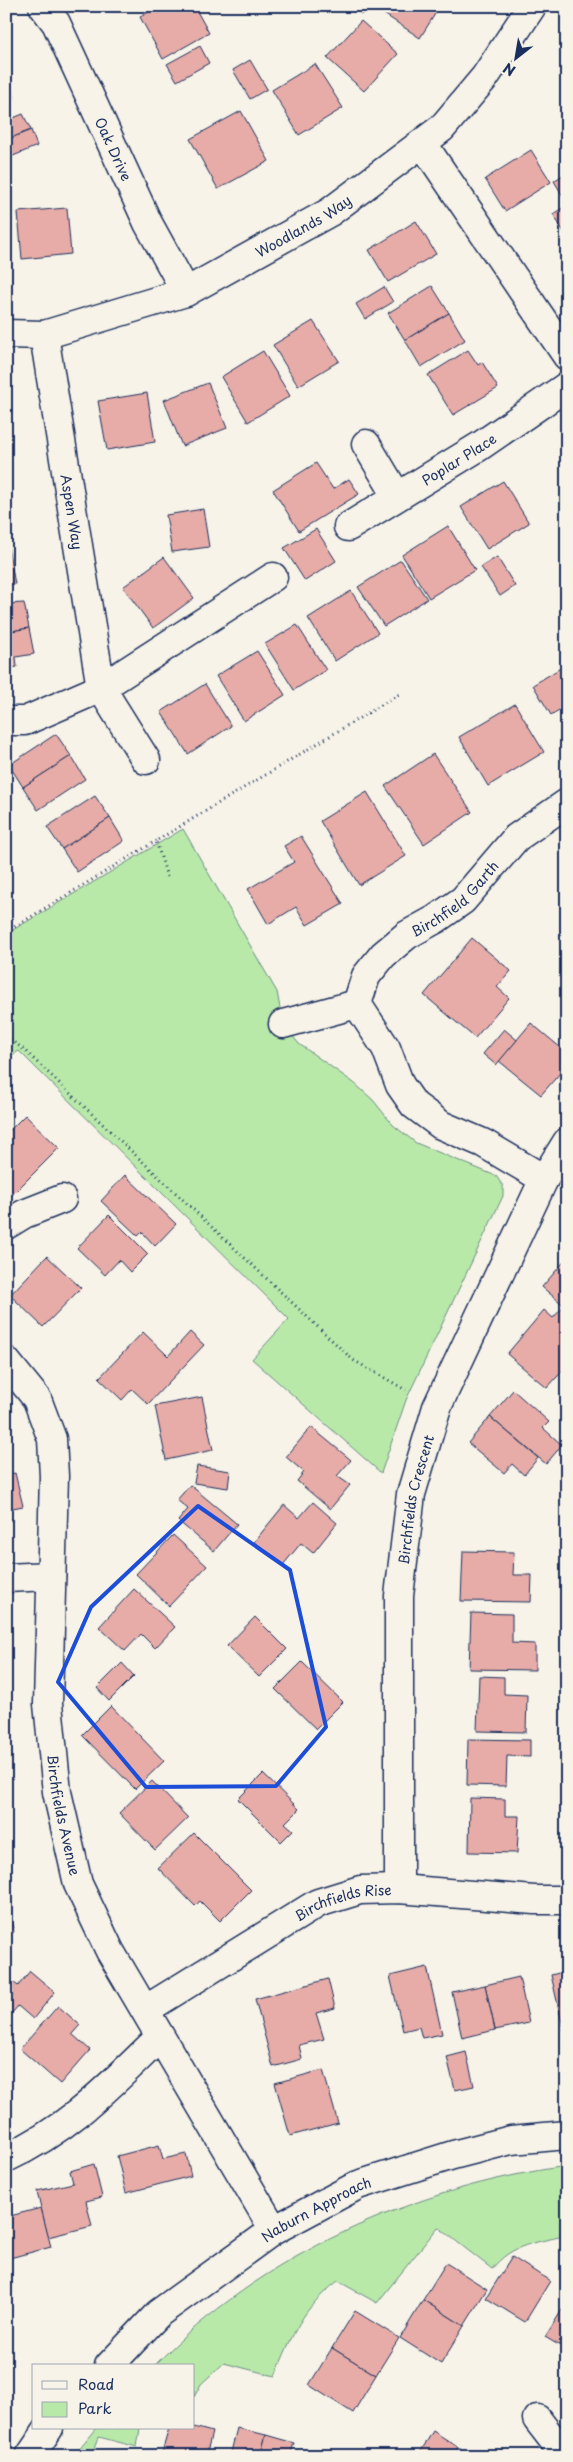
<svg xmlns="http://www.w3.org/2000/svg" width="573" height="2462" font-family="'Playpen Sans',sans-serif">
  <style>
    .green { fill: #b9e9a9; stroke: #6a8c84 }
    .building { fill: #e7aca7; stroke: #1b2f5e }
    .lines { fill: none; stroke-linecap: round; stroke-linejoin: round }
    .minor-casing { stroke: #1b2f5e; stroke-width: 31 }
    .path { stroke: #1b2f5e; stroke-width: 3; stroke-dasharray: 1 4; stroke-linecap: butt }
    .minor { stroke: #f7f3e8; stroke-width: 28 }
    .marked { fill: none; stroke: #1d4ed8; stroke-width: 4; stroke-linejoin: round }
    .labels { text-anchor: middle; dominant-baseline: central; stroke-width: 5; stroke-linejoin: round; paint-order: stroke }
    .street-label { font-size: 14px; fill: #1b2f5e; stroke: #f7f3e8 }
  </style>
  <rect width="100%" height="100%" fill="#f7f3e8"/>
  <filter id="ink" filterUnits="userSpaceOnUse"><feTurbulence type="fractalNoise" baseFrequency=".02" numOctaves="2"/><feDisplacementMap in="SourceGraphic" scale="10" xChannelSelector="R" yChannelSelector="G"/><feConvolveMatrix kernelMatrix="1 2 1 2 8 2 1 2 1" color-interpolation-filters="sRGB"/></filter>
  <g filter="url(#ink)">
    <g class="green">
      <path d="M183,829L277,992L283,1024L299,1044L354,1083L373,1100L393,1125L416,1143L496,1176L503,1186V1196L406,1400L381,1473L252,1359L289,1319L19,1051L6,1058V934Z"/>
      <path d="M567,2166V2235C537,2243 512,2243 492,2269L438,2227L377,2303L338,2281C301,2309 293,2334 275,2376L224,2363L201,2384L194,2397V2366H154C261,2255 415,2187 567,2166Z"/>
      <path d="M96,2428H140L137,2447L99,2437L92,2456H73Z"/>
    </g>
    <g class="building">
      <path d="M159,6H194L209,33L163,59L140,17Z"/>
      <path d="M352,6H370L362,15Z"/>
      <path d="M380,6H440L420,38L378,10Z"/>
      <path d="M361,21L398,54L364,91L327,58Z"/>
      <path d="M200,46L209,63L177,81L167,64Z"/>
      <path d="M250,60L267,89L250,99L233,70Z"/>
      <path d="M315,64L343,108L299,135L272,90Z"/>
      <path d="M6,86L15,97L6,103Z"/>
      <path d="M241,111L269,161L218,189L190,139Z"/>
      <path d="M23,114L31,130L6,140V121Z"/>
      <path d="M31,130L37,146L6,159V140Z"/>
      <path d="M531,150L551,182L505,211L485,179Z"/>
      <path d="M567,172V194L563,196L554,181Z"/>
      <path d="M567,205V237L553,214Z"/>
      <path d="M67,208L71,254L22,259L18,212Z"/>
      <path d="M416,221L436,254L388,282L369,250Z"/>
      <path d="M432,286L449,313L405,340L388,313Z"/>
      <path d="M384,287L393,302L365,319L356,304Z"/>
      <path d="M449,313L465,340L421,367L405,340Z"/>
      <path d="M313,321L339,361L298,386L273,345Z"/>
      <path d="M468,350L478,365L482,362L498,388L453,415L428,375Z"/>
      <path d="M263,351L290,396L248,422L221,377Z"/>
      <path d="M208,383L227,428L182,446L164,400Z"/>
      <path d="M147,393L155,442L107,450L98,401Z"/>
      <path d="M6,411L11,440L6,441Z"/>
      <path d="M316,463L333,489L349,479L359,494L299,531L273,490Z"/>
      <path d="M503,481L529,523L487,549L461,507Z"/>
      <path d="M203,509L209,547L172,552L166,515Z"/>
      <path d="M448,526L475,570L429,598L402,555Z"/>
      <path d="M316,529L336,561L305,581L284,548Z"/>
      <path d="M6,536L15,584L6,586Z"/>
      <path d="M164,557L194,598L153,628L123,587Z"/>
      <path d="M497,557L515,586L500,596L481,567Z"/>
      <path d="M401,560L427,599L384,626L358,587Z"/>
      <path d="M351,591L378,633L335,661L308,618Z"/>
      <path d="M24,603L29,628L6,632V604Z"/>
      <path d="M297,625L326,670L294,690L265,644Z"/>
      <path d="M29,628L34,654L16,657L17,667L6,669V632Z"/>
      <path d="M257,651L285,695L244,721L216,676Z"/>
      <path d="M567,664V705L551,715L533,685Z"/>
      <path d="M205,684L231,726L188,754L161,712Z"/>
      <path d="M515,704L544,752L488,786L459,737Z"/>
      <path d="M56,734L71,756L23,787L9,765Z"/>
      <path d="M433,754L472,812L424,844L385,786Z"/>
      <path d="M71,756L85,779L38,810L23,787Z"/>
      <path d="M367,792L406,856L359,885L320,821Z"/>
      <path d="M95,796L110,818L62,849L47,827Z"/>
      <path d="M110,818L124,841L77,872L62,849Z"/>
      <path d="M301,836L343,904L307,925L296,907L268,924L248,889L294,862L284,846Z"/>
      <path d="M472,938L511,971L497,987L509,998L475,1038L424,995Z"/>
      <path d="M531,1023L567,1053V1065L541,1095L499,1061Z"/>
      <path d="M504,1029L517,1040L496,1065L483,1054Z"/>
      <path d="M25,1115L59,1148L6,1201V1134Z"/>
      <path d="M125,1175L176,1224L155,1246L142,1232L138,1236L101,1201Z"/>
      <path d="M109,1215L148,1254L130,1272L119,1260L105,1275L77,1248Z"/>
      <path d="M47,1256L81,1288L43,1327L10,1295Z"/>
      <path d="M567,1258V1308L542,1287Z"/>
      <path d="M564,1306L567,1308V1366L547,1388L507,1354L544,1310L553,1318Z"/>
      <path d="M143,1332L168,1356L190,1332L204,1345L148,1404L132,1389L122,1400L99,1378Z"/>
      <path d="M513,1390L549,1422L543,1428L562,1445L546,1464L490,1417Z"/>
      <path d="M202,1397L213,1450L166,1460L155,1406Z"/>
      <path d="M490,1417L538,1458L524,1475L512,1464L504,1473L468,1443Z"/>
      <path d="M311,1427L351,1460L337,1476L350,1485L330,1509L297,1481L304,1472L286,1457Z"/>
      <path d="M197,1466L230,1471L228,1488L194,1483Z"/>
      <path d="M15,1473L23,1506L8,1509L11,1521L6,1522V1475Z"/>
      <path d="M190,1485L237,1524L214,1551L178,1521L188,1509L177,1500Z"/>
      <path d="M313,1502L337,1523L313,1553L301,1543L283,1565L254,1542L284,1505L299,1518Z"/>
      <path d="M173,1535L207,1566L169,1606L136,1574Z"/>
      <path d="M463,1551L514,1552L513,1575H532L531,1602L461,1601Z"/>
      <path d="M134,1589L175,1627L155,1648L141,1634L125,1651L99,1627Z"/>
      <path d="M471,1613L512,1614V1643L535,1644V1670L469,1669Z"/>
      <path d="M255,1617L287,1649L259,1677L227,1646Z"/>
      <path d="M302,1662L343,1702L316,1729L275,1689Z"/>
      <path d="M122,1663L134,1676L109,1701L97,1688Z"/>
      <path d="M479,1676L504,1677V1694L527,1695L526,1732L477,1731Z"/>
      <path d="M111,1706L164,1761L135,1789L82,1735Z"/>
      <path d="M468,1739L530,1740V1757L507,1756L506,1786L467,1785Z"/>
      <path d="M263,1774L299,1809L285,1823L293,1830L281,1842L238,1799Z"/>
      <path d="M152,1781L188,1818L155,1850L119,1813Z"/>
      <path d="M470,1798L505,1799V1816H519L517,1853L469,1852Z"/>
      <path d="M194,1833L251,1890L220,1921L200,1901L195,1906L158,1868Z"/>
      <path d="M6,1903L14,1932L6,1934Z"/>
      <path d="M427,1967L442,2034L422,2038L419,2027L403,2031L390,1976Z"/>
      <path d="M30,1971L55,1992L33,2019L18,2006L6,2020V1976L18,1986Z"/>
      <path d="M567,1971V2040H566L551,1975Z"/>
      <path d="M519,1977L529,2023L495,2030L485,1985Z"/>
      <path d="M328,1979L335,2008L316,2013L324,2039L299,2045L302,2059L273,2067L255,1999Z"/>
      <path d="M485,1985L495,2030L462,2038L452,1992Z"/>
      <path d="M58,2006L80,2025L72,2034L90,2050L60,2084L20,2049Z"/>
      <path d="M466,2052L474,2086L455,2090L447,2057Z"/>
      <path d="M323,2070L338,2123L290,2136L275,2083Z"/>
      <path d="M159,2145L163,2159L186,2154L191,2176L126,2193L117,2156Z"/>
      <path d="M94,2164L102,2197L86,2201L92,2226L48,2237L37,2191L73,2183L70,2171Z"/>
      <path d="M41,2208L51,2247L6,2259V2217Z"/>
      <path d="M512,2257L550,2281L525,2322L486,2298Z"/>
      <path d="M446,2263L487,2289L464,2326L423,2300Z"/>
      <path d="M423,2300L464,2326L441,2364L400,2338Z"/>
      <path d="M567,2302V2350L545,2337Z"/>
      <path d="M355,2311L399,2338L376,2375L332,2348Z"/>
      <path d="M332,2348L376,2375L353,2413L309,2385Z"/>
      <path d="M194,2427L212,2432L206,2456H161L169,2428Z"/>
      <path d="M237,2428L266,2435L260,2456H230Z"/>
      <path d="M433,2431L458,2447L453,2456H418Z"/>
      <path d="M266,2435L294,2443L290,2456H260Z"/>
      <path d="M458,2447L471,2456H453Z"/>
    </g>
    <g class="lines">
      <g class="minor-casing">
        <g id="minor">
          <path id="s1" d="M43,6L56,23L148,223L186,292"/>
          <path d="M423,144L567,356"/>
          <path id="s2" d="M6,334L44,335L186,292L330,212L442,128L485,77L532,6"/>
          <path d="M366,444L397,496"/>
          <path id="s3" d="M348,527L480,446L567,386"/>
          <path d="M6,721H25L101,688L44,335"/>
          <path d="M146,760L101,688L273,577"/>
          <path d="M283,1024L357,1004"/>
          <path id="s4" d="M544,1179L483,1143L441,1125L414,1105L400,1085L386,1048L357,1004L366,976L383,955L407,935L436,919L463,900L516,838L567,803"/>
          <path d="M6,1225L24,1214L62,1199"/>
          <path id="s5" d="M6,1361L37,1399L52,1439L54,1476L48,1704L57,1792L78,1884L110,1951L274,2230"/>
          <path d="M6,1578L51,1576"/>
          <path id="s6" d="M399,1889V1596L411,1494L437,1407L544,1179L567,1142"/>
          <path id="s7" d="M145,2010L318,1903L360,1890L399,1889L534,1900H567"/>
          <path d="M6,2158C71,2128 110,2085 160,2037"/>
          <path id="s8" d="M109,2366L159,2313L274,2230L358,2185L453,2155L511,2140L567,2135"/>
          <path d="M537,2419L561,2450L567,2454"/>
          <path d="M30,2456L49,2428"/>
        </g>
      </g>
      <g class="path">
        <path d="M167,877L156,841L401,693"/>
        <path d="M6,932L156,841"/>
        <path d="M6,1037L22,1048L353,1360L406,1390"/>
      </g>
      <use href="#minor" class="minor"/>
    </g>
  </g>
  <path class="marked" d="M198,1506L290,1570L326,1727L276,1786L146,1787L58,1682L91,1607Z"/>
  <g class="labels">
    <g class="street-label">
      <text stroke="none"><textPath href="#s1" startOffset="160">Oak Drive</textPath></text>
      <text stroke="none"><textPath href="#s2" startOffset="321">Woodlands Way</textPath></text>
      <text stroke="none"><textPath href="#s3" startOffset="130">Poplar Place</textPath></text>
      <text transform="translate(72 512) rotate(81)">Aspen Way</text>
      <text stroke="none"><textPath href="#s4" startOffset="415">Birchfield Garth</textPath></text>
      <text stroke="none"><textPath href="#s6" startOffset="391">Birchfields Crescent</textPath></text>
      <text stroke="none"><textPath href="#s5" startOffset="469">Birchfields Avenue</textPath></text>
      <text stroke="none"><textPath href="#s7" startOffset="228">Birchfields Rise</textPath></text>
      <text stroke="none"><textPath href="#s8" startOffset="262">Naburn Approach</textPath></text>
    </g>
  </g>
  <rect width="573" height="2462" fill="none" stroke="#f7f3e8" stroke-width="25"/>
  <rect x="12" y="12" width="548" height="2437" fill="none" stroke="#1b2f5e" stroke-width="2" filter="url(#ink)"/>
  <rect x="32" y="2364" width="162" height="65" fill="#f7f3e8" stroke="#9fa5b1"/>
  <rect x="42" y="2381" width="25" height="8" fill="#f7f3e8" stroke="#9fa5b1"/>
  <text x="78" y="2390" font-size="15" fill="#1b2f5e">Road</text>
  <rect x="42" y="2402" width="25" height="15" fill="#b9e9a9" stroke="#9fa5b1"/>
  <text x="78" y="2414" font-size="15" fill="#1b2f5e">Park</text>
  <g transform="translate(516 58) rotate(211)" stroke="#f7f3e8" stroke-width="4" paint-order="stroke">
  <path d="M0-4L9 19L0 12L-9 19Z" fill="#1b2f5e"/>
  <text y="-8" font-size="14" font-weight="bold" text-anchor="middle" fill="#1b2f5e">N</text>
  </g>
</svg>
